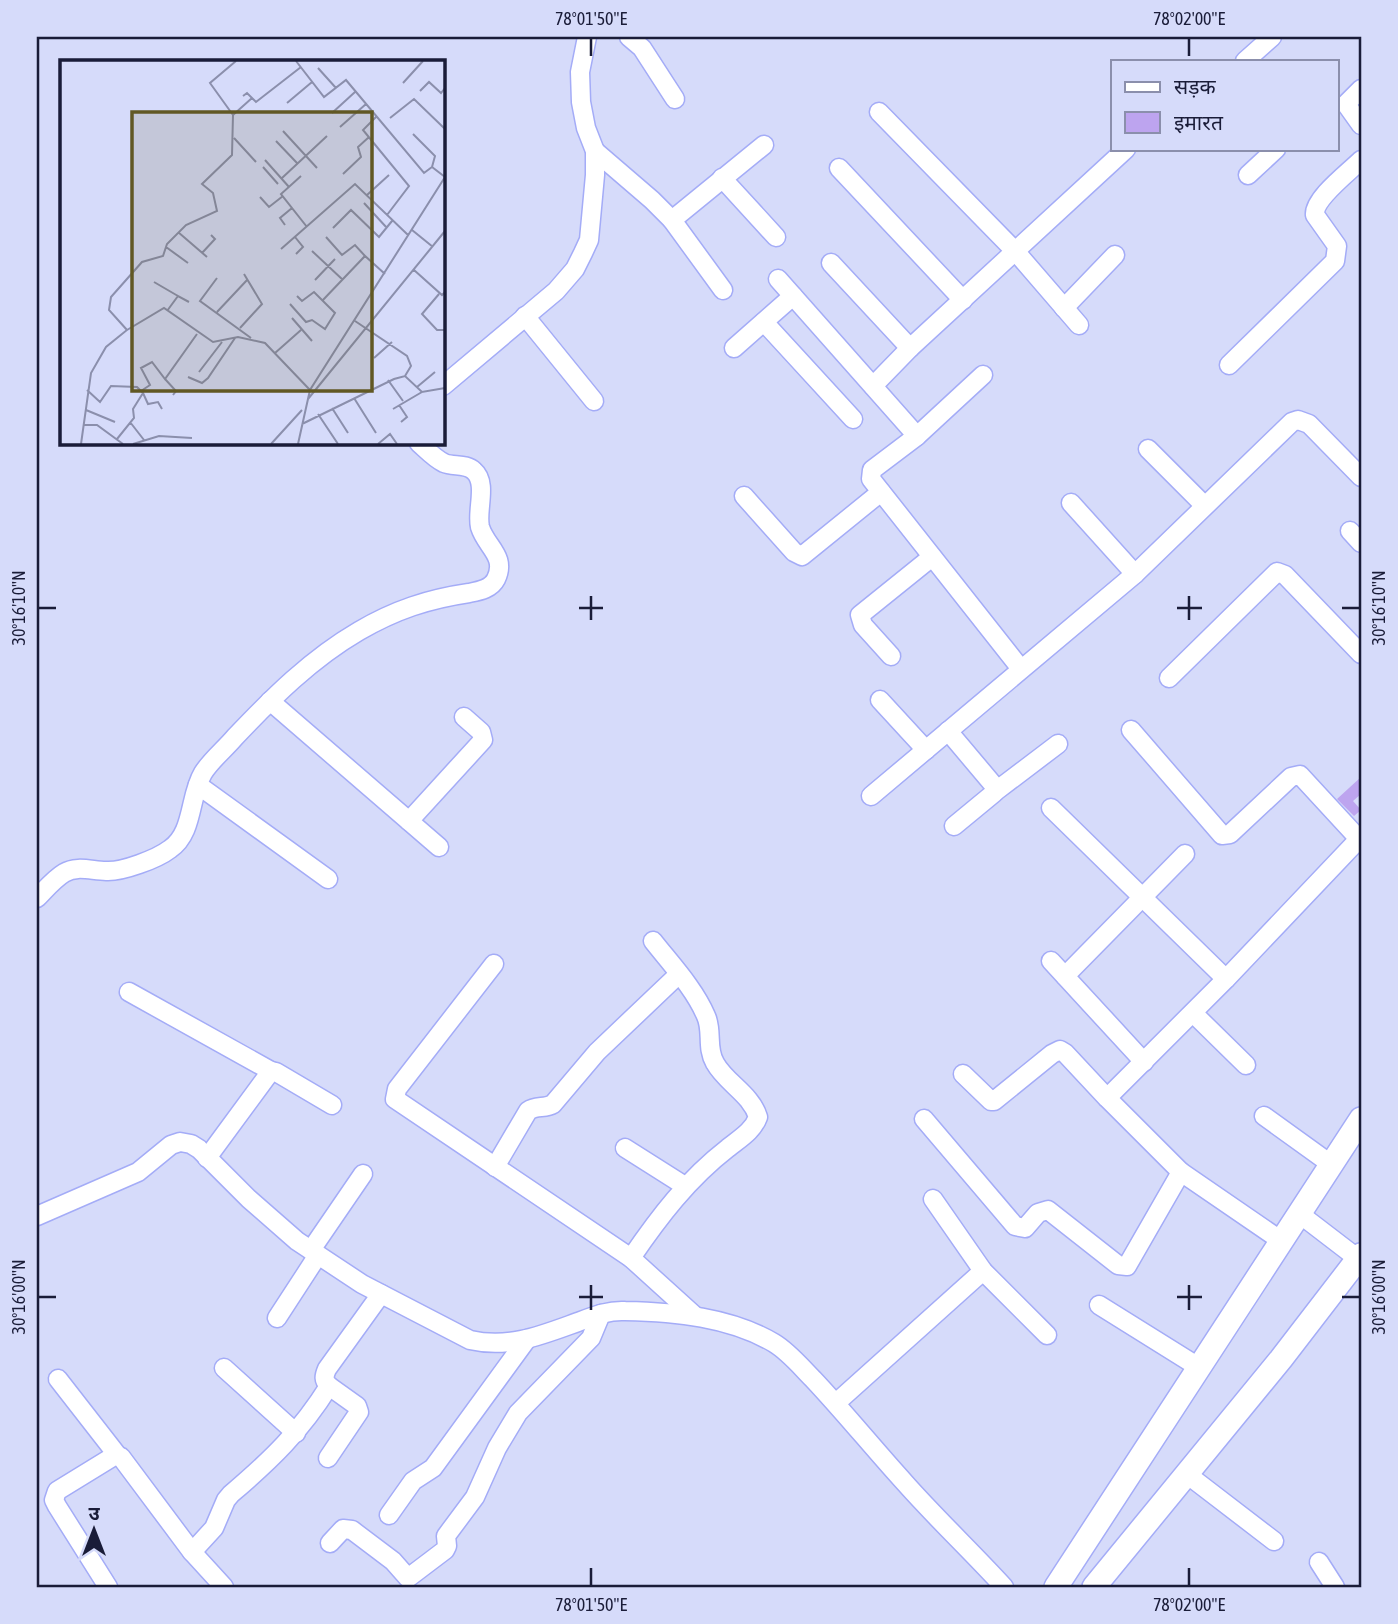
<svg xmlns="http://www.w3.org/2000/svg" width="1398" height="1624" font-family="'Asap Condensed','Noto Sans Devanagari',sans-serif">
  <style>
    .building { fill: #bda4ef }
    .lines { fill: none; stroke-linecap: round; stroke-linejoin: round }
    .minor-casing { stroke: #a4acf7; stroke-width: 21 }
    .tertiary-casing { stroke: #a4acf7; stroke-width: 26 }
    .minor { stroke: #fff; stroke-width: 18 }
    .tertiary { stroke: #fff; stroke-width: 23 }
    .ticks { fill: none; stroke: #1a1c38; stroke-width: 2.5 }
    .inset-road { fill: none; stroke: #8b8fac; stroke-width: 2 }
    .view { fill: #615824; fill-opacity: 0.15; stroke: #615824; stroke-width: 3.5 }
    .inset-edge { fill: none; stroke: #1a1c38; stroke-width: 3.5 }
    .neatline { fill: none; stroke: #1a1c38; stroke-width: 2.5 }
    .ticks-label { font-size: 18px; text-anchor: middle; fill: #1a1c38 }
  </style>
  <rect width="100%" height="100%" fill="#d6dbfa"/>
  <path class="building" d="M1361,777V794L1353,801L1361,810L1354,816L1337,799Z"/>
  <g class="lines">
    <g class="minor-casing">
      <g id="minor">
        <path d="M629,37L642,48L675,99"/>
        <path d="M1245,61L1272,37"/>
        <path d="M1361,89L1346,104L1361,125"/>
        <path d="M879,112L1016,252L1079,325"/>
        <path d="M595,151L652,200L672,220L723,290"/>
        <path d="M839,168L963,300"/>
        <path d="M1248,175L1276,149"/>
        <path d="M722,178L776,237"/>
        <path d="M672,220L764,145"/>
        <path d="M831,263L910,348"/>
        <path d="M778,279L917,436"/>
        <path d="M1064,308L1115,255"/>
        <path d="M525,316L594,401"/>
        <path d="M764,322L853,419"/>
        <path d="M734,348L793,296"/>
        <path d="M1229,365L1335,261L1337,246L1315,215C1313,199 1349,172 1361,160"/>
        <path d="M983,375L917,436L872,470L871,479L1021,669"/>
        <path d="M443,386L556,291L575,269L583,253L589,240L595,175V151L586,128L581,102L580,72L587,37"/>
        <path d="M873,386L910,348L1126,149"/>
        <path d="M1148,449L1204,505"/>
        <path d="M744,496L794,552L802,556L881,492"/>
        <path d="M1071,503L1135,574"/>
        <path d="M1350,531L1361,543"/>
        <path d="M891,656L863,625L860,615L932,557"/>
        <path d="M1169,678L1277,572L1285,575L1361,654"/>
        <path d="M880,700L926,750"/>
        <path d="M270,701L439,847"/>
        <path d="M1131,730L1222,835L1230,834L1291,777L1300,775L1359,839"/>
        <path d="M948,731L996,788L994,793L954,826"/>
        <path d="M198,785L328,879"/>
        <path d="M996,791L1058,744"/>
        <path d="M871,796L1135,574L1292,422L1298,420L1309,424L1361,477"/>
        <path d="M1051,808L1226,979"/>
        <path d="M409,821L483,740L481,732L464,717"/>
        <path d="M37,898C45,890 54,879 64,873C77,865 92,871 106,871C122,872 157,859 170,849C194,833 189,796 203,773C211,760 225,749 235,737C273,697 311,659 359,631C395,610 428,599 469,593C479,591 491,589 496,579C507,556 486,547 480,527C476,511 488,483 474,471C466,463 453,467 444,463C434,458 427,450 419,443"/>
        <path d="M1051,961L1144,1062"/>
        <path d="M494,964L397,1089L395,1099L631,1258L695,1316"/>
        <path d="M1065,976L1185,854"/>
        <path d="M129,992L271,1071"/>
        <path d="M1193,1013L1246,1065"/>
        <path d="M1107,1098L1226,979L1359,839L1361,841"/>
        <path d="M1264,1116L1332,1165"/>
        <path d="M924,1119L1015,1226L1025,1228L1038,1213L1048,1210L1118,1265L1127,1266L1181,1172L1107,1098L1065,1053L1060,1050L1052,1054L994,1101H991L963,1074"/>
        <path d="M625,1148L685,1186"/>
        <path d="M207,1158L271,1071L276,1072L332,1105"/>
        <path d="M495,1167L528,1111C536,1105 545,1109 553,1104L597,1052L679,974"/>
        <path d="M1181,1172L1283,1242"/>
        <path d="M933,1199L983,1271L1047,1335"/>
        <path d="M1301,1215L1361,1261"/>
        <path d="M37,1216L138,1172L171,1145L180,1142L191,1144L199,1149L249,1199L297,1241L362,1284L470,1340C509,1349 542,1335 578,1322C594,1316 609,1310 625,1311C675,1312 730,1317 774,1343C789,1352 801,1367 813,1379C845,1413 874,1449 905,1483C937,1519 972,1552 1004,1587"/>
        <path d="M311,1250L363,1174"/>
        <path d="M631,1258C659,1217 688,1179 728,1148C739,1139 753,1131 758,1117C751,1094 726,1083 715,1063C706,1048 713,1031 706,1016C694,988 671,964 653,941"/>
        <path d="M1099,1305L1200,1368"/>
        <path d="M277,1318L318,1255"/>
        <path d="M224,1368L296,1433"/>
        <path d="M58,1379L118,1456"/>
        <path d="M836,1403L983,1271"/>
        <path d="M328,1458L359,1412L357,1406L329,1386"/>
        <path d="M1188,1475L1274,1541"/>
        <path d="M389,1515L413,1481L433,1468L527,1339"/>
        <path d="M330,1543L343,1529L352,1530L393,1561L408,1578L445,1550L447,1546L446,1536L475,1497L497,1448L518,1413L591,1338L601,1314"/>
        <path d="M192,1552L224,1587"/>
        <path d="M1319,1562L1335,1587"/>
        <path d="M108,1587L57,1506L54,1500L57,1491L114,1456L121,1457L192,1552L214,1528L226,1500L231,1494C271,1460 301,1431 329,1386C323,1380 324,1376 327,1369L381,1294"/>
      </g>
    </g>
    <g class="tertiary-casing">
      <g id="tertiary">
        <path d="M1056,1587L1361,1119"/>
        <path d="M1094,1587L1281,1359L1361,1255"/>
      </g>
    </g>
    <use href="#minor" class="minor"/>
    <use href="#tertiary" class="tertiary"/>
  </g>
  <path class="ticks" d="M591,38V56M1189,38V56M591,596V620M1189,596V620M38,608H56M579,608H603M1177,608H1202M1342,608H1360M591,1285V1310M1189,1285V1310M38,1297H56M579,1297H603M1177,1297H1202M1342,1297H1360M591,1568V1586M1189,1568V1586"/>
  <g transform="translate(60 60)">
    <rect width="385" height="385" fill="#d6dbfa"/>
    <path class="inset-road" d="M236,1L264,37L286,20L364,113L372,107L385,117M258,8L276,28M343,23L363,1M360,31L369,22L381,33L385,28M183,36L187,33L196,42L241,7M227,43L252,22M272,53L295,32M173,55L192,38M316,57L303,70L349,126L327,155M330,58L354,39L385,69M280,67L306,44M223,71L257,108M353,74L375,96L372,107M174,78L196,102M216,81L237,103M205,100L229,127M203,107L218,124M283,114L301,97L298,87L309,77M241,116L221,134L247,167M222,118L267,76M307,135L329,115M200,137L209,147L223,136M304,143L327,168M225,165L220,158L232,148M273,168L291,150L319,177L332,161M352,170L373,187M118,172L147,197M235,177L243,187L236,194M266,177L282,195L295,185L305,196M106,187L128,203M221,189L295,124L348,175M252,191L283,220M142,193L155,179L151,175M354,210L382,235L385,232M157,218L140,241L191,278M255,220L275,199M94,222L118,236M379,234L362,254L377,270H385M262,241L305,196L325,214M230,244L246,262L252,260L265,269L275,253L254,232L242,241L237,236M107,251L118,236L129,242M157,252L188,219M232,258L252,281M295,261L347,296L351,306L345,316M180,268L202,244L184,214M67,270L104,248L153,282L178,277L205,283L250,330M215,293L241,270M314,298L332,282M139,312L162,282M128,317L142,323L148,318L175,278M105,319L116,331L113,335M328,320L343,341M357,327L375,312M27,330L40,342L51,326L77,327L83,333L73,349L74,358L57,379M81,331L90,325L81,308L92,302L105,319L137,274M83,333L88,344L98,342L102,349M294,338L316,373M248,339L385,171M339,345L347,357L341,362M272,348L288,373M333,349L362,332M26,350L55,362M258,354L278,384M70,362L84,380M242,364L334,319L345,316L362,332L385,328M24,365H37L63,384M21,384L31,313L46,287L67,270L49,250L51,237L82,202L103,196L107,184L126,165L157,151L153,133L142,124L172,95L173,55L150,23L176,1M73,384L99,376L132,378M211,384L242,350M238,384L250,330L385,117M318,384L330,374L337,384"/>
    <path class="view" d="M72,52H312V331H72Z"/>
    <rect width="385" height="385" class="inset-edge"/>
  </g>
  <rect width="1398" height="1624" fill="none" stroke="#d6dbfa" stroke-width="77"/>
  <rect x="1111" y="60" width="228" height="91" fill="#d6dbfa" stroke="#8b8fac" stroke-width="2"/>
  <rect x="1125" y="82" width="35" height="10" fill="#ffffff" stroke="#8b8fac" stroke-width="2"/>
  <text x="1174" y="94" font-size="21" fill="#1a1c38">सड़क</text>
  <rect x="1125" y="112" width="35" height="21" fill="#bda4ef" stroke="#8b8fac" stroke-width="2"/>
  <text x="1174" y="130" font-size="21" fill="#1a1c38">इमारत</text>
  <g transform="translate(94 1530)" stroke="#d6dbfa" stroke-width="5" paint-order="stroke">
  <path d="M0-5L12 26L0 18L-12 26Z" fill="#1a1c38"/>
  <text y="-10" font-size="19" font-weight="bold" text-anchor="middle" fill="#1a1c38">उ</text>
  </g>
  <rect x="38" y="38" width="1322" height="1548" class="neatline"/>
  <g class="ticks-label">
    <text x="591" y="25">78°01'50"E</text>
    <text x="1189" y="25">78°02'00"E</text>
    <text transform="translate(19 608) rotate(-90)" y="6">30°16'10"N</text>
    <text transform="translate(1379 608) rotate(-90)" y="6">30°16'10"N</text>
    <text transform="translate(19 1297) rotate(-90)" y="6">30°16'00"N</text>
    <text transform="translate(1379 1297) rotate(-90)" y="6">30°16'00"N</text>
    <text x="591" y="1611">78°01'50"E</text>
    <text x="1189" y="1611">78°02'00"E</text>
  </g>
</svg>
